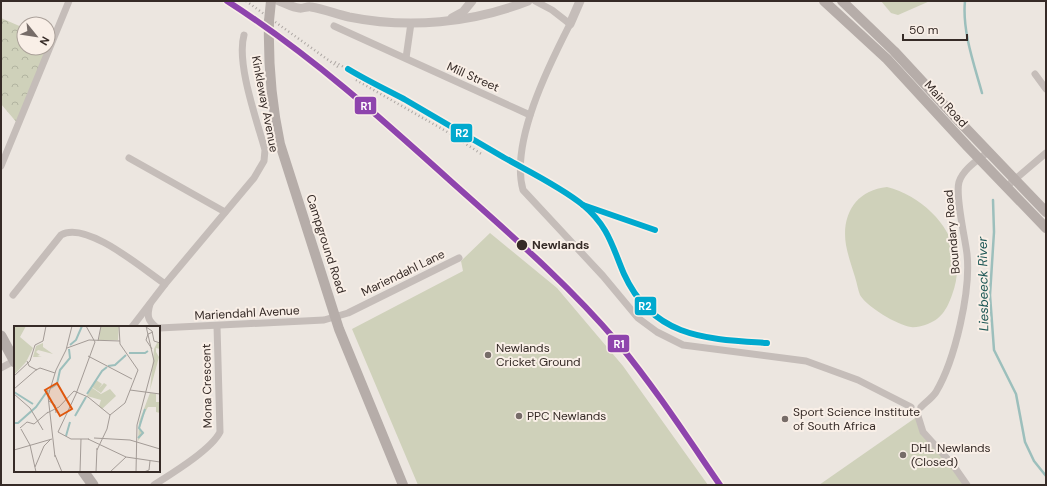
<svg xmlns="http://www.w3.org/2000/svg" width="1047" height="486" font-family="'DM Sans',sans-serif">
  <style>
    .grass { fill: #cfd1ba }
    .park { fill: url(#park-crowns) }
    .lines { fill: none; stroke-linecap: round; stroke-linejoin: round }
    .stream { stroke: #9cbfbc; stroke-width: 2.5 }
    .minor { stroke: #c5bdb9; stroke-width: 7 }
    .tertiary { stroke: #c5bdb9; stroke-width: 9 }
    .secondary { stroke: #b6ada9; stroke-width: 10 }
    .primary { stroke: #b4aca8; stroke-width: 11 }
    .rail { stroke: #ada7a3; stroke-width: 2.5; stroke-dasharray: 1 3; stroke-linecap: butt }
    .secondary-bridge { stroke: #b6ada9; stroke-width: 10 }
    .rail-1-casing { stroke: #f9efe7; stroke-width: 9 }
    .rail-2-casing { stroke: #f9efe7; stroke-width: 9 }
    .rail-1 { stroke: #8e44ad; stroke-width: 6 }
    .rail-2 { stroke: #00a9ce; stroke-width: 6 }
    .stop-dot { fill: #362b27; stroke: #f9efe7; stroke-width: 1.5 }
    .poi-dot { fill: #766c68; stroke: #f9efe7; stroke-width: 1.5 }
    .labels { text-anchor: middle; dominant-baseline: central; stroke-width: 4; stroke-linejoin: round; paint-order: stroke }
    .street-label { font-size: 12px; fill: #362b27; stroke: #f9efe7 }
    .stop-label { font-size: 12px; font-weight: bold; fill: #362b27; stroke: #f9efe7; text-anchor: start }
    .poi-label { font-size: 12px; fill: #362b27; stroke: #f9efe7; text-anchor: start }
    .water-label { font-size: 13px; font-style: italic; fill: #1d5755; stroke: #f9efe7 }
    .inset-river { fill: none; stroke: #9cbfbc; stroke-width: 2 }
    .inset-road { fill: none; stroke: #a39b96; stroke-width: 1 }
    .view { fill: #df570d; fill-opacity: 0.15; stroke: #df570d; stroke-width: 2 }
    .inset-edge { fill: none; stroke: #362b27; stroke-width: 2 }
    .line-badge { stroke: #f9efe7; stroke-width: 1.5 }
    .badge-label { font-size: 11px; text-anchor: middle; font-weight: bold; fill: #fff }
  </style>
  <defs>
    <pattern id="park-crowns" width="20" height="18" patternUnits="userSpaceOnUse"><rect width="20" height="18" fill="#cfd1ba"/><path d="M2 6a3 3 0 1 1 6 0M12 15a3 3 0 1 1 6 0" fill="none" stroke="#b2b4a0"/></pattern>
  </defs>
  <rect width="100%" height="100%" fill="#ece6e0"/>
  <g class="grass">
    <path d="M881,1H930L898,15L891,13Z"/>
    <path d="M887,187C933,199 971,246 952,295C947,309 941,320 925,325C921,326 915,328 911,327C897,325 867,307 860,295C858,290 857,283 855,277C852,267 848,256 846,245C841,215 856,190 887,187Z"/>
    <path d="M490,233L557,288L623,366L708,485H418L352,329L463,271L461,261Z"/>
    <path d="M918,416L923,432L967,485H819Z"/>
  </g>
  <path class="park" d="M1,18L24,28V48H48V38L52,40L18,124L1,104Z"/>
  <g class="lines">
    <g class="stream">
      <path d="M965,1C962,31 974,64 982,93"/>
      <path d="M993,200L994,232L990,295L994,350L1016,394L1025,442L1034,461L1046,476"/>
    </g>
    <g class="minor">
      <path d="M535,1L552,10L570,24C548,67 510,143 523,190L603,276L638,318L657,332L683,345L806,361L858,380L911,407"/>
      <path d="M334,26L530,115"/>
      <path d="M406,58L411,23"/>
      <path d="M1035,74L1046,89"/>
      <path d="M129,158L225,212"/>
      <path d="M1,166L69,1"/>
      <path d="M1006,187L1046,153"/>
      <path d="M13,295L61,235C86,220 143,269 165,284"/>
      <path d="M150,304C147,315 147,320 156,327"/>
      <path d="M132,327L165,284L254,178L264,161L265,150C257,121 236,63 244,35"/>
      <path d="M159,328L324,320L348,313L459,258"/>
      <path d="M1,368L14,361"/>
      <path d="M921,407C926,402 932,398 936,392C955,360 971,291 967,254C965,237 955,196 959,182C963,169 978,160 988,152"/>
      <path d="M918,416L923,432L953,465L967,485"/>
      <path d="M154,485C171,474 211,450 220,432L217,326"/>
    </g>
    <g class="tertiary">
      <path d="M279,1C285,3 293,8 299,8C303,9 307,6 311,7C324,9 336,14 349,17C409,29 472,23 528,1"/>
      <path d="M452,18L463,12L472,1"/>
      <path d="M570,24L580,1"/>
    </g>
    <g class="secondary">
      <path d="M824,1L887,59L968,147L1046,228"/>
      <path d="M842,1L894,51L957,119L1046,212"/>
      <path d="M269,21C268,63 271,102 280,144L339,329L403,485"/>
    </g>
    <g class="primary">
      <path d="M1,336L15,362"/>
      <path d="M83,471L93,485"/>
    </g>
    <g class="rail">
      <path d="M246,1L338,67"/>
      <path d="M335,62C389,93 444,123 498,154C517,165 536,176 555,188C564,193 575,199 583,206C610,228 611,245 624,274C653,338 706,339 767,343"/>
      <path d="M356,80L444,130L483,155"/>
      <path d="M585,206L655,230"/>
    </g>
    <path class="secondary-bridge" d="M269,21L271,1"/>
    <g class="rail-1-casing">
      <path id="rail-1" d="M227,1C310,54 382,119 455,185C511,235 569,285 618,343C655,388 687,437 720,485"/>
    </g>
    <g class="rail-2-casing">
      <g id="rail-2">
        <path d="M348,69C366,80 385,89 404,99C437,118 470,138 503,157C528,171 561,187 583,205C609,227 612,246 624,274C653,338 706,339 767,343"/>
        <path d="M583,205L655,230"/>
      </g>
    </g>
    <use href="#rail-1" class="rail-1"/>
    <use href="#rail-2" class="rail-2"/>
  </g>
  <circle class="stop-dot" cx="522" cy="245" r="6"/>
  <g class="poi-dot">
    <circle cx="488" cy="355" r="4"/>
    <circle cx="519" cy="416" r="4"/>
    <circle cx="785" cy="419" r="4"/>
    <circle cx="903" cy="455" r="4"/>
  </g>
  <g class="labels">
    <g class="street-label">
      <text transform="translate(473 77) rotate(24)">Mill Street</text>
      <text transform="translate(265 104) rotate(79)">Kinkleway Avenue</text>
      <text transform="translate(946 104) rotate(48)">Main Road</text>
      <text transform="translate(952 232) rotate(-95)">Boundary Road</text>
      <text transform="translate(326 244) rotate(72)">Campground Road</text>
      <text transform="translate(403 273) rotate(-26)">Mariendahl Lane</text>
      <text transform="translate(247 313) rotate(-3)">Mariendahl Avenue</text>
      <text transform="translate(207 386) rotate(-91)">Mona Crescent</text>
    </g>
    <g class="stop-label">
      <text x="532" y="245">Newlands</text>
    </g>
    <g class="poi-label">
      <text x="496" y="348">Newlands<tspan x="496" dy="14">Cricket Ground</tspan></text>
      <text x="793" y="412">Sport Science Institute<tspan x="793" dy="14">of South Africa</tspan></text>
      <text x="527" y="416">PPC Newlands</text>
      <text x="911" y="448">DHL Newlands<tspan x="911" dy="14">(Closed)</tspan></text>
    </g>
    <g class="water-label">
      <text transform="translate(983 284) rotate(-91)">Liesbeeck River</text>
    </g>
  </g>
  <g transform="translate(14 326)">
    <rect width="146" height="146" fill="#ece6e0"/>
    <path d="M87,0H105L104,14H85ZM143,17H146V23L142,22V26L145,31L136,64L140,23ZM82,54L88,58L85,62L90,57L93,59L87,67L78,61ZM136,67L142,68V76H146V87L142,86V81H134L127,94L126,104L130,106L124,115L125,96Z" fill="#cfd1ba"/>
    <path d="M29,17V21L39,28L24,24L22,26L26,29L23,30L28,31H19L22,20Z" fill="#cfd1ba"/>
    <path d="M0,0H12L6,11L19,22L12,36L0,49ZM77,61L87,68L96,63L102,70L88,83L85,80L87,74L73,70Z" fill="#cfd1ba"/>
    <path class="inset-river" d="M56,19L62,14L68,0M115,27H131L134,25M94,40L101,39L112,29M37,62L43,58L46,44L56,32L55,23M0,66L19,78M73,68L88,45L93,41M61,90L72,71M0,97H4L22,81L34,64M52,110L56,96M124,112L129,107L125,102L131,83"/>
    <path class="inset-road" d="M72,0L81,16L62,68L44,106L57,113H75M132,1L138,5L140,15L146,17M84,15L87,0M53,22L75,14L106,15M138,23L132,14L134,8L139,6M74,30L118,53M13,35L15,40L23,44M22,44L26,42L41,47M0,50L16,35L21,19L29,15L32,0M0,63L23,43M116,64L146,68M0,68L16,82M35,75L41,79L42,87M16,82L29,104M33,87L45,81L60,65L74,71L96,89M6,102L13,96L20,98L34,86M7,103L16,119L22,146M80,112L116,114L146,123M74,113L112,131L146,136M0,124L38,113M83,124L93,103L96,89L111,77L124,44L106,18L105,0M41,129L48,146M41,131L34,70L42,44L52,24L58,0M21,141L30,120L36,114M66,146L67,113M82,146L83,122M96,146L112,131M122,146L123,99L140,35L132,0M130,146L135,144L136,135"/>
    <path class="view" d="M43,57L58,83L46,90L31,64Z"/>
    <rect width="146" height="146" class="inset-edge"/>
  </g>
  <g class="line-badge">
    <rect x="354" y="96" width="23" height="19" rx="4" fill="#8e44ad"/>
    <rect x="450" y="123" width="23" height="20" rx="4" fill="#00a9ce"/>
    <rect x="634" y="296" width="23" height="20" rx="4" fill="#00a9ce"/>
    <rect x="607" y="334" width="23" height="19" rx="4" fill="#8e44ad"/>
  </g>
  <g class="badge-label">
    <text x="366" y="110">R1</text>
    <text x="462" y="137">R2</text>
    <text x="645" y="310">R2</text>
    <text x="619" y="348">R1</text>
  </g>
  <rect width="1047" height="486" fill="none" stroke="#362b27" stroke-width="4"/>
  <g transform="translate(36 36) rotate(120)"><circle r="19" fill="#f9efe7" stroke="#aba19a"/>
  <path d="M0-3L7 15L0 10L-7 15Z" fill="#766c68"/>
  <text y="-6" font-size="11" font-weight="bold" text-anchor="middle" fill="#362b27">N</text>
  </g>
  <path d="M903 34v6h64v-6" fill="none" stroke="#362b27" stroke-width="2"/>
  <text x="909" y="34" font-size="12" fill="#362b27" stroke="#f9efe7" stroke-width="3" paint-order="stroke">50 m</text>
</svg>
